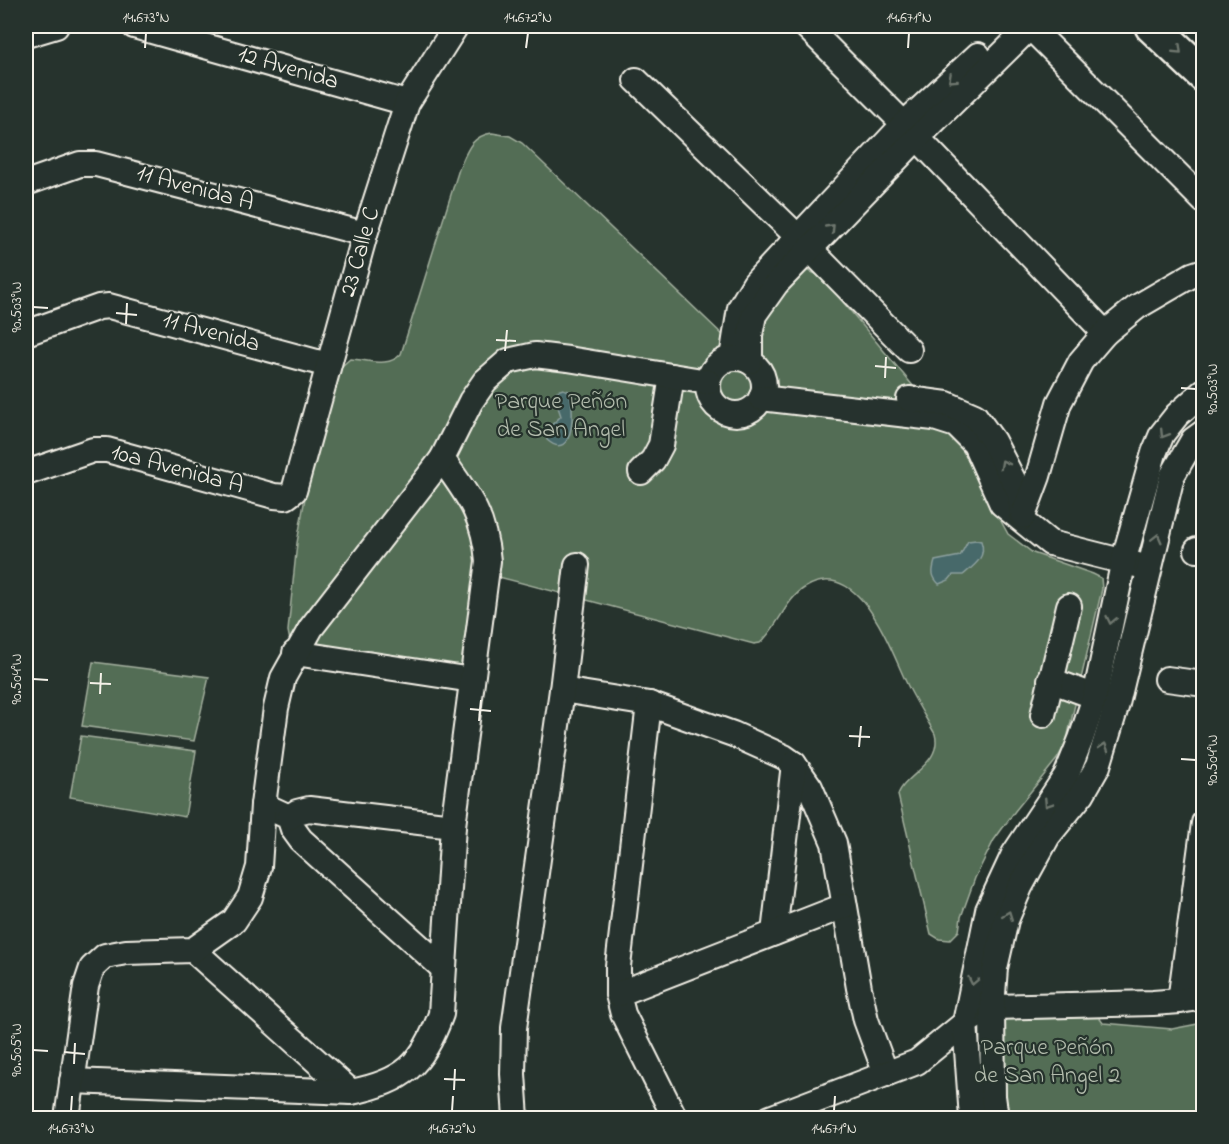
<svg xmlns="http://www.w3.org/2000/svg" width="1229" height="1144" font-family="'Indie Flower',sans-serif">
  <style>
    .green { fill: #526d54; stroke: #a3af9e; stroke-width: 1.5 }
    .water { fill: #46696b; stroke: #8c9f9d; stroke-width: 1.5 }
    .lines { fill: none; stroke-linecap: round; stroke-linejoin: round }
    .street-casing { stroke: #f4f1e8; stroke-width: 28 }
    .secondary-casing { stroke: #f4f1e8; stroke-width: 38 }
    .street { stroke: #26332d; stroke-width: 24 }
    .secondary { stroke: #26332d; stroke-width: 33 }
    .oneway { stroke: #6e766e }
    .ticks { fill: none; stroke: #f4f1e8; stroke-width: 2 }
    .labels { text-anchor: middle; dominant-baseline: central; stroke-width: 4.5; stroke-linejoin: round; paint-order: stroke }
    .street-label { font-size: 24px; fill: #f4f1e8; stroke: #26332d }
    .park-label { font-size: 24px; fill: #b3bcad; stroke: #26332d }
    .neatline { fill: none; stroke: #f4f1e8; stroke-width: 2 }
    .ticks-label { font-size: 15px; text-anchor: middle; fill: #f4f1e8 }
  </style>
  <rect width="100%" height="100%" fill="#26332d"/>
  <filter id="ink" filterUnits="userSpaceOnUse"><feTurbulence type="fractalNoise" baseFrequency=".0167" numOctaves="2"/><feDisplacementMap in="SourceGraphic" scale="12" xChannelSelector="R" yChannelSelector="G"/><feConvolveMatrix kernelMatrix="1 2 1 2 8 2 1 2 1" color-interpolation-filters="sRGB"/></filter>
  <g filter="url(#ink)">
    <g class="green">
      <path d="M492,133L510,136L522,143L725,337L768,308L804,269L816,274L833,290L954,435L1008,534L1033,553L1093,574L1101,578L1102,589L1066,743L1057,759L1015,811L994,840L975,878L961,917L959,931L950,940L939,939L931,934L898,795C904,775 943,763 935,734C926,718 916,702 908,686C891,652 860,555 806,587C785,599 778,628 760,643L754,644L499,577L496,578L476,668L291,646L288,631L297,543L306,492L337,377L342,366L350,359C368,359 387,369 401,354L459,169C467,151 471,136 492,133Z"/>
      <path d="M93,662L209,677L194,741L82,726Z"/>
      <path d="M81,736L196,751L185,817L70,797Z"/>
      <path d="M997,1007L1098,1016L1103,1023L1172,1029L1203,1023V1118H999Z"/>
    </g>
    <g class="water">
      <path d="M563,389L569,391C575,405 575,464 547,440C546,425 552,426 561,416L555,398L557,391Z"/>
      <path d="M976,540L981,541C987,557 975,565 963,575H953L949,580L939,584C931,576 932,571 935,561L960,556L968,541Z"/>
    </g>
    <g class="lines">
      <g class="street-casing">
        <g id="street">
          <path d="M134,26L407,103"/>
          <path d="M806,26L904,124L1105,333"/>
          <path d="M1029,26L1204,201"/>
          <path d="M26,35L56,26"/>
          <path d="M636,80L798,237L909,350"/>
          <path d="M26,183L80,164H96L365,234"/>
          <path d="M26,333L99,307L109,306L328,365"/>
          <path d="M732,358L740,308L755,283L904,124L978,55"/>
          <circle cx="736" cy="386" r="28"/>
          <path d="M750,361V335L754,315L776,284L916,139L1030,27"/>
          <path d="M761,398L934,418L956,425L975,444L1002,504L1050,543L1137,565"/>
          <path d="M909,399L947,404L975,416L993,441L1020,493L1022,518"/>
          <path d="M641,472L653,460L661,445L672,376"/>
          <path d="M26,473L93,450H107L274,496L286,497L294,491L365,234L407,103L456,26"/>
          <path d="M1023,516L1038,476L1059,403L1081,361L1105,333L1137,307L1192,275L1204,271"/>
          <path d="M1197,550H1204"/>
          <path d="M295,653L472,680"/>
          <path d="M1167,679L1204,684"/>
          <path d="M1050,680L1110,702"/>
          <path d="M562,690L649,704L733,734L784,757L794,764L810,787L834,843L859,988L866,1020L886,1074"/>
          <path d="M649,704L618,966V994L623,1014L675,1118"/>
          <path d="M1043,715L1069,606"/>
          <path d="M263,805L289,817L293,829L301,840L443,968"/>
          <path d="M289,817L297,812L309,809L453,826"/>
          <path d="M774,933L794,764"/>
          <path d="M193,950L351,1092"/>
          <path d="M618,994L844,906"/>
          <path d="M1180,1001L1204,823"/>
          <path d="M72,1081L351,1092C403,1082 423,1065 441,1014L453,826L488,561C484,514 468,496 442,459"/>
          <path d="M67,1118L86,986L92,968L105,956L126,952L193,950L234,921L250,897L259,867L263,805L276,708L283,678L311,628L442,459L471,401L485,381L508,361L535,355L568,359L708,382"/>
          <path d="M516,1118L513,1074L514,1028L562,690L577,565"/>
          <path d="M770,1118L917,1062L965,1023L992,1007L1153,1003L1180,1001L1204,997"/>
          <path d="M972,1118L965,1023L988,910L1014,854L1066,776L1081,739L1095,697L1125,555L1154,453L1162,434L1177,415L1204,391"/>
          <path d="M996,1118L993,1096L992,1007L995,968L1006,920L1020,887L1048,836L1082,794L1098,766L1117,704L1172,476L1193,440L1204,432"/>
        </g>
      </g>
      <g class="secondary-casing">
        <path id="secondary" d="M1152,26L1204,75"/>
      </g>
      <use href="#street" class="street"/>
      <use href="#secondary" class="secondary"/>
    </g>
    <defs><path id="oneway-chevron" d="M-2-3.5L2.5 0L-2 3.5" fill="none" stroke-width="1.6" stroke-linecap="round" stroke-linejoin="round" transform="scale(1.5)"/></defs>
    <g class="oneway">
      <use href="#oneway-chevron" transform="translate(1178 50) rotate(44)"/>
      <use href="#oneway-chevron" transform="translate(952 79) rotate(138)"/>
      <use href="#oneway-chevron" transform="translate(831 228) rotate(-46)"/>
      <use href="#oneway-chevron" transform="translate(1164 434) rotate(122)"/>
      <use href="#oneway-chevron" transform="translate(1004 464) rotate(-118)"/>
      <use href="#oneway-chevron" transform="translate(1157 538) rotate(-76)"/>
      <use href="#oneway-chevron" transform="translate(1111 620) rotate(102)"/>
      <use href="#oneway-chevron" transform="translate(1104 747) rotate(-73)"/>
      <use href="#oneway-chevron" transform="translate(1048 803) rotate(123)"/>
      <use href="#oneway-chevron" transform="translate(1008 915) rotate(-69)"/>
      <use href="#oneway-chevron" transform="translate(973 981) rotate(101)"/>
    </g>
  </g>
  <path class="ticks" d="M145,48L146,33M526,48L528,33M908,48L909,33M33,307L48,308M116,313L137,315M126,324L127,303M496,340L516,341M505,351L507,330M875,366L896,368M885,378L886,357M1181,388L1196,389M33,679L48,680M90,683L111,684M100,694L101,673M470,709L491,711M479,721L481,700M849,736L870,737M859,747L861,726M1181,759L1196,760M33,1050L48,1051M64,1052L85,1054M74,1064L75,1043M444,1079L465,1080M454,1090L455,1069M71,1111L72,1096M452,1111L453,1096M834,1111L835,1096"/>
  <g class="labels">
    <g class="street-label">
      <text transform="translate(288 69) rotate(16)">12 Avenida</text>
      <text transform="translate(195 189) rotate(15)">11 Avenida A</text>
      <text transform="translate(361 252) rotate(-74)">23 Calle C</text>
      <text transform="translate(211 333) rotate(15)">11 Avenida</text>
      <text transform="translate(177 470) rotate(15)">10a Avenida A</text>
    </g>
    <g class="park-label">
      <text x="561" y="402">Parque Peñón<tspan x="561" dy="28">de San Angel</tspan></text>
      <text x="1047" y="1048">Parque Peñón<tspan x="1047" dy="28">de San Angel 2</tspan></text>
    </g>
  </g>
  <rect width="1229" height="1144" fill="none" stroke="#26332d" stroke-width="66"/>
  <rect x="33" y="33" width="1163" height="1078" class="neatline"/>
  <g class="ticks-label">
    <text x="146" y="22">14.673°N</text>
    <text x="528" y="22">14.672°N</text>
    <text x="909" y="22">14.671°N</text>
    <text transform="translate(16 307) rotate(-90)" y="5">90.503°W</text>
    <text transform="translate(1212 389) rotate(-90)" y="5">90.503°W</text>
    <text transform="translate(16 679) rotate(-90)" y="5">90.504°W</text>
    <text transform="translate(1212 760) rotate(-90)" y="5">90.504°W</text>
    <text transform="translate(16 1050) rotate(-90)" y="5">90.505°W</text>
    <text x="71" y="1133">14.673°N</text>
    <text x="452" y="1133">14.672°N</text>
    <text x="834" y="1133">14.671°N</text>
  </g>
</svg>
